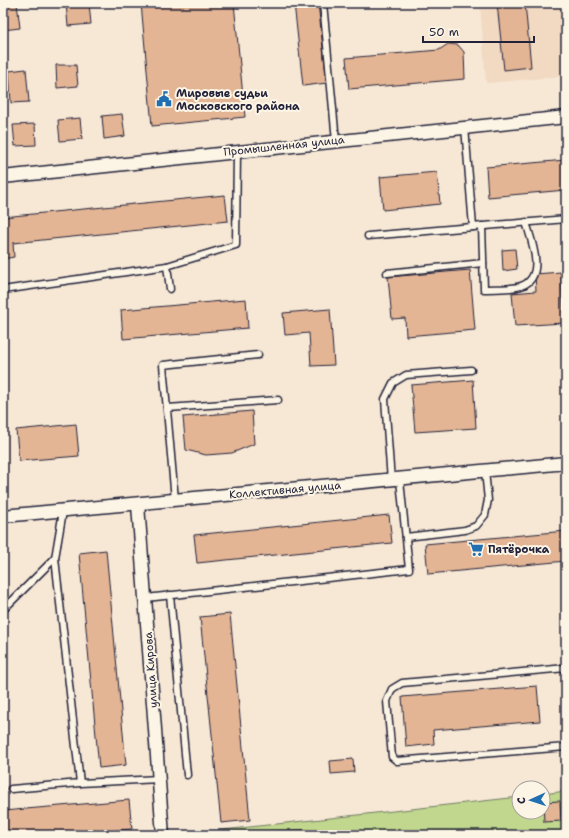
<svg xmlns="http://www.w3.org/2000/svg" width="569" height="838" font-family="'Shantell Sans',sans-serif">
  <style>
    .built { fill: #f1d9c2 }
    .green { fill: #c0d78d; stroke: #717c64 }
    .building { fill: #e4b594; stroke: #22223b }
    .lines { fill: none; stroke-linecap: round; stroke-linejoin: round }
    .lane-casing { stroke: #22223b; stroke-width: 9 }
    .street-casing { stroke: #22223b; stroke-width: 15 }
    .lane { stroke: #fcf5e5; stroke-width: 6 }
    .street { stroke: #fcf5e5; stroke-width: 12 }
    .labels { text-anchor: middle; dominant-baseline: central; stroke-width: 4; stroke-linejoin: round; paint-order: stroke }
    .poi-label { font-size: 11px; font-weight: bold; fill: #22223b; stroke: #fcf5e5; text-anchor: start }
    .street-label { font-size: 11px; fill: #22223b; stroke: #fcf5e5 }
  </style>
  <rect width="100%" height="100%" fill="#f7e8d5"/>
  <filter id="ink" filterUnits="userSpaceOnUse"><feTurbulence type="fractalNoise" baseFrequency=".025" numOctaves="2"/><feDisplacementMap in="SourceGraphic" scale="8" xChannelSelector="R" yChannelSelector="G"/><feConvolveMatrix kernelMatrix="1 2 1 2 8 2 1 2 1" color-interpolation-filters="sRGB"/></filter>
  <g filter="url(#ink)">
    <path class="built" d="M480,3H566V76L486,83Z"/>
    <path class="green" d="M566,791V835H178L519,797V812H543V794Z"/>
    <g class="building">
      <path d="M17,3L20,28L3,30V5Z"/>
      <path d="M66,3H89L91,24L68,26Z"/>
      <path d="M141,3H234L245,117L152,126Z"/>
      <path d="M294,3H318L327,83L303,86Z"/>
      <path d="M497,3H525L531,67L504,70Z"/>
      <path d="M448,44L458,45L464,52L465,79L349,89L346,58L439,50Z"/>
      <path d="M56,65H76L78,86L57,88Z"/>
      <path d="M26,69L29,102L11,103L9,71Z"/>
      <path d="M122,114L125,136L104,139L102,116Z"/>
      <path d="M80,118L82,139L60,141L58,120Z"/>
      <path d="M35,124L36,145L15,146L13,125Z"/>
      <path d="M566,160V190L488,197L486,167Z"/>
      <path d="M437,172L440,204L383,210L380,177Z"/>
      <path d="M225,195L228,221L13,243L14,257L3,259V217Z"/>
      <path d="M515,249L517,269L503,271L502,250Z"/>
      <path d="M470,270L475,330L406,336L405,318L392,319L388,277Z"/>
      <path d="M561,272L564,323L515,326L512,293L536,291L535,274Z"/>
      <path d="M246,299L248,328L123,339L121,310Z"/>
      <path d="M330,309L334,365L311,366L309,333L285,335L283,313Z"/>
      <path d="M473,380L476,428L415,432L411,385Z"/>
      <path d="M252,411L254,444L232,453L206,455L186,450L183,417Z"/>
      <path d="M76,424L79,456L19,461L16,430Z"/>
      <path d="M389,515L392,543L197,563L194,535Z"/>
      <path d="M566,531V561L428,574L425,544Z"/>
      <path d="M106,550L126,765L99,768L79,553Z"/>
      <path d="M230,614L250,820L221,823L200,617Z"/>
      <path d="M561,681H566V718H564Z"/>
      <path d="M537,686L540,721L433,730L434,744L406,747L402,697Z"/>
      <path d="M353,759L354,772L331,774L330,761Z"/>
      <path d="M129,800L132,829L59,835H3V811Z"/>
      <path d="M560,801L561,821L544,822L543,802Z"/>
      <path d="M305,830V835H270V831Z"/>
    </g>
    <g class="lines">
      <g class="lane-casing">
        <g id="lane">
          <path d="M323,3L336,141"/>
          <path d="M465,127L473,227"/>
          <path d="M482,226L484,289C496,288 510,290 521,286C547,277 531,240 526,222"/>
          <path d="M368,236L566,219"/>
          <path d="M167,266L170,289"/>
          <path d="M387,273L483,263"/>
          <path d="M3,290L167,266L236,245L237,151"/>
          <path d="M168,408L278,400"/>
          <path d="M391,481L385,399L393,383L406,375L471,370"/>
          <path d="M175,500L163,365L258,355"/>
          <path d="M406,537L465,530L476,526L485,515L488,500L485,471"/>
          <path d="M170,595L187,775"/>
          <path d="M146,598L409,569L400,480"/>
          <path d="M3,610L55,558"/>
          <path d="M566,668L402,683L392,689L387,701L392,757L397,761L566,747"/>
          <path d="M80,783L159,779"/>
          <path d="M11,789L80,783L55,558L63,511"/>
        </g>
      </g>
      <g class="street-casing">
        <g id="street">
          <path d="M3,177L566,117"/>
          <path d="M138,505L163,835"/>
          <path d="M3,516L566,463"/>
        </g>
      </g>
      <use href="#lane" class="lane"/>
      <use href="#street" class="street"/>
    </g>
  </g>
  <defs>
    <g id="civic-bare" transform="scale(1.2)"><path d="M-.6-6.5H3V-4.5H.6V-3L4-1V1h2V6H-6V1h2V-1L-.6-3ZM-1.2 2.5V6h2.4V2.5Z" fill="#1f6fb2" stroke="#fcf5e5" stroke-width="2.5" paint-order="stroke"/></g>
    <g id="supermarket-bare" transform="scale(1.2)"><path d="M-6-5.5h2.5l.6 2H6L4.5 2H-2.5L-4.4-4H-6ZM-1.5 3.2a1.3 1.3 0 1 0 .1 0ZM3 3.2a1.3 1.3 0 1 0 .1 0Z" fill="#1f6fb2" stroke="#fcf5e5" stroke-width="2.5" paint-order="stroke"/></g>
  </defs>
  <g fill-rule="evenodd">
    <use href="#civic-bare" x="164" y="99"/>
    <use href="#supermarket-bare" x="476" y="549"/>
  </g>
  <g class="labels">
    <g class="poi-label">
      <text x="176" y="93">Мировые судьи<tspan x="176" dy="13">Московского района</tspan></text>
      <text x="488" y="549">Пятёрочка</text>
    </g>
    <g class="street-label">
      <text transform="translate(284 146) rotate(-6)">Промышленная улица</text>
      <text transform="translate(285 490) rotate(-5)">Коллективная улица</text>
      <text transform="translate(151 670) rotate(-94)">улица Кирова</text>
    </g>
  </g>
  <rect width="569" height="838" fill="none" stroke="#fcf5e5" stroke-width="16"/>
  <rect x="8" y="8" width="553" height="822" fill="none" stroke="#22223b" stroke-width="1.5" filter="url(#ink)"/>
  <g transform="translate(531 800) rotate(267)"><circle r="19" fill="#fcf5e5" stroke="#a5a1a1"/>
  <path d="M0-3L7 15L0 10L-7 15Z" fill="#1f6fb2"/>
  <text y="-6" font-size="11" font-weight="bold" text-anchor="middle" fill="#22223b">С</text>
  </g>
  <path d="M423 36v6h111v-6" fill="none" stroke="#22223b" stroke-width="2"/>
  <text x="429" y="36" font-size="12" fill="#22223b" stroke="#fcf5e5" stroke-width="3" paint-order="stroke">50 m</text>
</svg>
